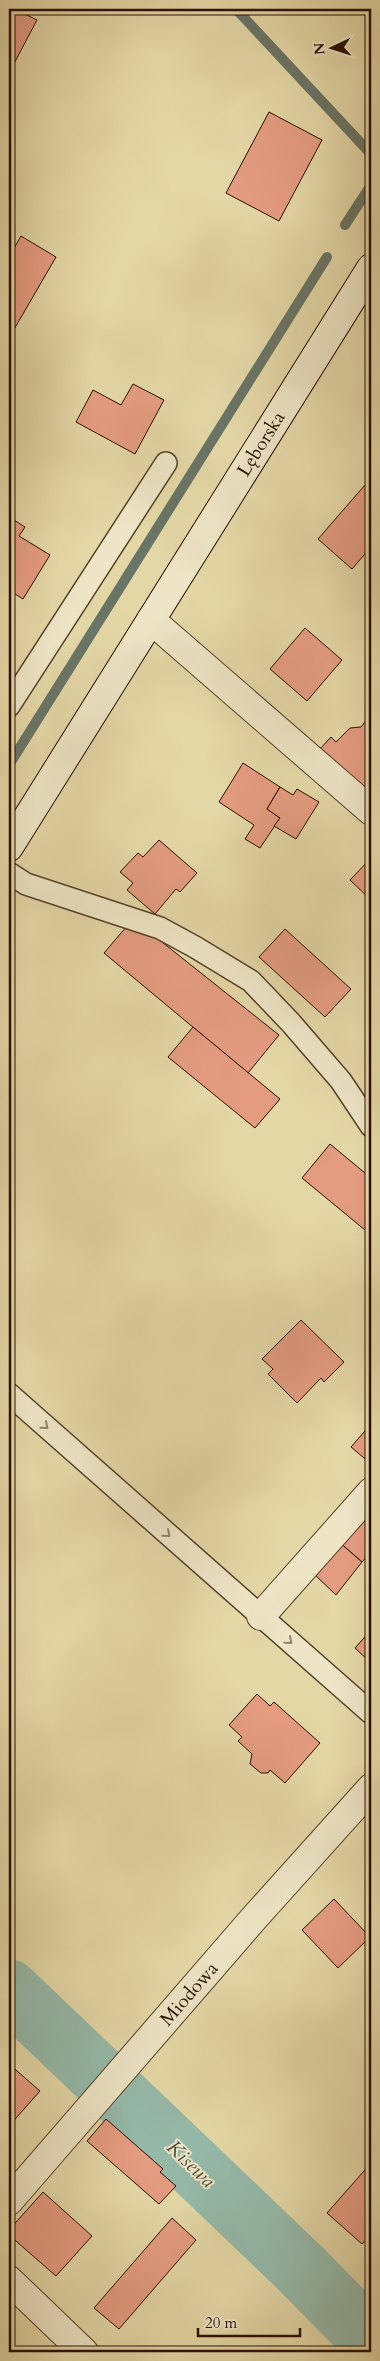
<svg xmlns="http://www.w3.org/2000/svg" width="380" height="2361" font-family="Cardo,serif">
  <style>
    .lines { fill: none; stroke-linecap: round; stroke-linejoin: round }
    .stream { stroke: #697566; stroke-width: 10 }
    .river { stroke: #95b9a9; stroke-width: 61 }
    .building { fill: #e49c81; stroke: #280e01 }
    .service-casing { stroke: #57402a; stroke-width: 24 }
    .minor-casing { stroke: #57402a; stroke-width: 30 }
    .secondary-casing { stroke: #280e01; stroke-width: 30 }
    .service { stroke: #ede5c5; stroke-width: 21 }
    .minor { stroke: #ede5c5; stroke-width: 28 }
    .secondary { stroke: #ede5c5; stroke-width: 28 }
    .oneway { stroke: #94846d }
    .labels { text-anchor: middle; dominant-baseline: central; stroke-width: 4; stroke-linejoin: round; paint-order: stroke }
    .street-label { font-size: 19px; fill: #280e01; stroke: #ede5c5 }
    .water-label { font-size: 20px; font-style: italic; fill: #4e4a3c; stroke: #ede5c5 }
  </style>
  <rect width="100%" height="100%" fill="#e4d7a6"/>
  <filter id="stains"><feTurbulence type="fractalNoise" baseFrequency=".004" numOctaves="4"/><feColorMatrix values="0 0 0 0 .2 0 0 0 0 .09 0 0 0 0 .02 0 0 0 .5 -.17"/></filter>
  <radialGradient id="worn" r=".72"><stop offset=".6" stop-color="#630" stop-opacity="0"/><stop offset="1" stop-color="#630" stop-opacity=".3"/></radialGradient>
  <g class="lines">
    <g class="stream">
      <path d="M236,9L371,154"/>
      <path d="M345,225L371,185"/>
      <path d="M9,765L327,257"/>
    </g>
    <path class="river" d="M9,1990L299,2267L371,2340"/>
  </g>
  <g class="building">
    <path d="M9,9H15L37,20L9,73Z"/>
    <path d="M269,112L322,140L279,221L226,193Z"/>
    <path d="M21,236L56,257L9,338V257Z"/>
    <path d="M133,384L164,400L135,454L76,422L93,390L121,405Z"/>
    <path d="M365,485L371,491V547L352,569L318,539Z"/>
    <path d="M9,517L25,527L19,536L50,555L23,599L9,590Z"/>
    <path d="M305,628L342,660L307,701L270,669Z"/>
    <path d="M371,714V763L367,769L371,773V788L367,793L319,750L331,737L336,742L350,728L361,727Z"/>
    <path d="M243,763L280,787L267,809L280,818L260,848L245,839L254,825L219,802Z"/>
    <path d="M280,787L293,795L297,789L319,802L296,839L274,826L280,818L267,809Z"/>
    <path d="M159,840L197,873L180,892L176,889L155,914L127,890L133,883L120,872L138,853L143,857Z"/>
    <path d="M371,858V900L350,880Z"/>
    <path d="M133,919L279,1035L248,1073L104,953Z"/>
    <path d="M285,929L351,989L325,1017L259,957Z"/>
    <path d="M193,1027L280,1099L255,1128L168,1057Z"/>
    <path d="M330,1144L371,1178V1235L302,1178Z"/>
    <path d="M301,1320L344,1362L324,1382L321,1378L297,1403L268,1374L273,1369L262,1359Z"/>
    <path d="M371,1424V1464L351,1447Z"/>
    <path d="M364,1513L371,1520V1552L362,1562L339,1542Z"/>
    <path d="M339,1542L362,1562L336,1595L313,1573Z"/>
    <path d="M371,1630V1663L355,1648Z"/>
    <path d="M257,1694L270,1706L274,1702L320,1743L285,1783L270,1770L268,1773H261L250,1764L252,1754L238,1741L242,1737L229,1725Z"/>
    <path d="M334,1899L370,1937L338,1968L302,1930Z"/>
    <path d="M9,2064L40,2091L9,2126Z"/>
    <path d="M106,2119L163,2169L160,2172L176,2186L159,2204L87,2141Z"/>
    <path d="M371,2163V2234L362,2244L327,2213Z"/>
    <path d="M43,2192L92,2236L56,2276L9,2235V2230Z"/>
    <path d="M172,2218L196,2240L119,2329L94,2308Z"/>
  </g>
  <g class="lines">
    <g class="service-casing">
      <g id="service">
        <path d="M9,706L166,463"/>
        <path d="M9,873L26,884L160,928L195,947L251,981L291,1023L341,1081L371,1126"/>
        <path d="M9,1394L371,1713"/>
      </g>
    </g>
    <g class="minor-casing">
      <g id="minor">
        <path d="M151,620L371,811"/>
        <path d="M261,1616L371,1492"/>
        <path d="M9,2201L255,1917L371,1788"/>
        <path d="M9,2280L84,2352"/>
      </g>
    </g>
    <g class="secondary-casing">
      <path id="secondary" d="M9,847L371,268"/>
    </g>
    <use href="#service" class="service"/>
    <use href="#minor" class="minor"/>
    <use href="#secondary" class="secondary"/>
  </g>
  <defs><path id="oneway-chevron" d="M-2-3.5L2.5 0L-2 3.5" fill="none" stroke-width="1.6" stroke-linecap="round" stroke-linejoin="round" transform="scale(1.25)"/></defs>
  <g class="oneway">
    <use href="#oneway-chevron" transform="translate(45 1426) rotate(41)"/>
    <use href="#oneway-chevron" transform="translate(167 1534) rotate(41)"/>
    <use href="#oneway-chevron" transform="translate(289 1641) rotate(41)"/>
  </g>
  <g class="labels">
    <g class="street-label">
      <text transform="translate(261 444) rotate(-58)">Lęborska</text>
      <text transform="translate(189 1994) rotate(-49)">Miodowa</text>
    </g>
    <g class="water-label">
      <text transform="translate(191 2164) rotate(44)">Kisewa</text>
    </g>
  </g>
  <rect width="380" height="2361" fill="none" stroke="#e4d7a6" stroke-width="30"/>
  <rect x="10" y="10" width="360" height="2341" fill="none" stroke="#280e01" stroke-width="2.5"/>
  <rect x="15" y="15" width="350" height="2331" fill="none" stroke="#280e01"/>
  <g transform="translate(332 48) rotate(266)" stroke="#ede5c5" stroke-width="4" paint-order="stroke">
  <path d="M0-4L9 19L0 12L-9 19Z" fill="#280e01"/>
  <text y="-8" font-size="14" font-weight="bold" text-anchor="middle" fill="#280e01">N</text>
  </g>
  <path d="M198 2328v8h102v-8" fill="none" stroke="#280e01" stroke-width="2.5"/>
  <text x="205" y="2328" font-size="15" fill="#280e01" stroke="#ede5c5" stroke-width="4" paint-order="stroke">20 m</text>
  <rect width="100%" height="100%" filter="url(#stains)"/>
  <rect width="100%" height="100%" fill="url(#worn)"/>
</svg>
